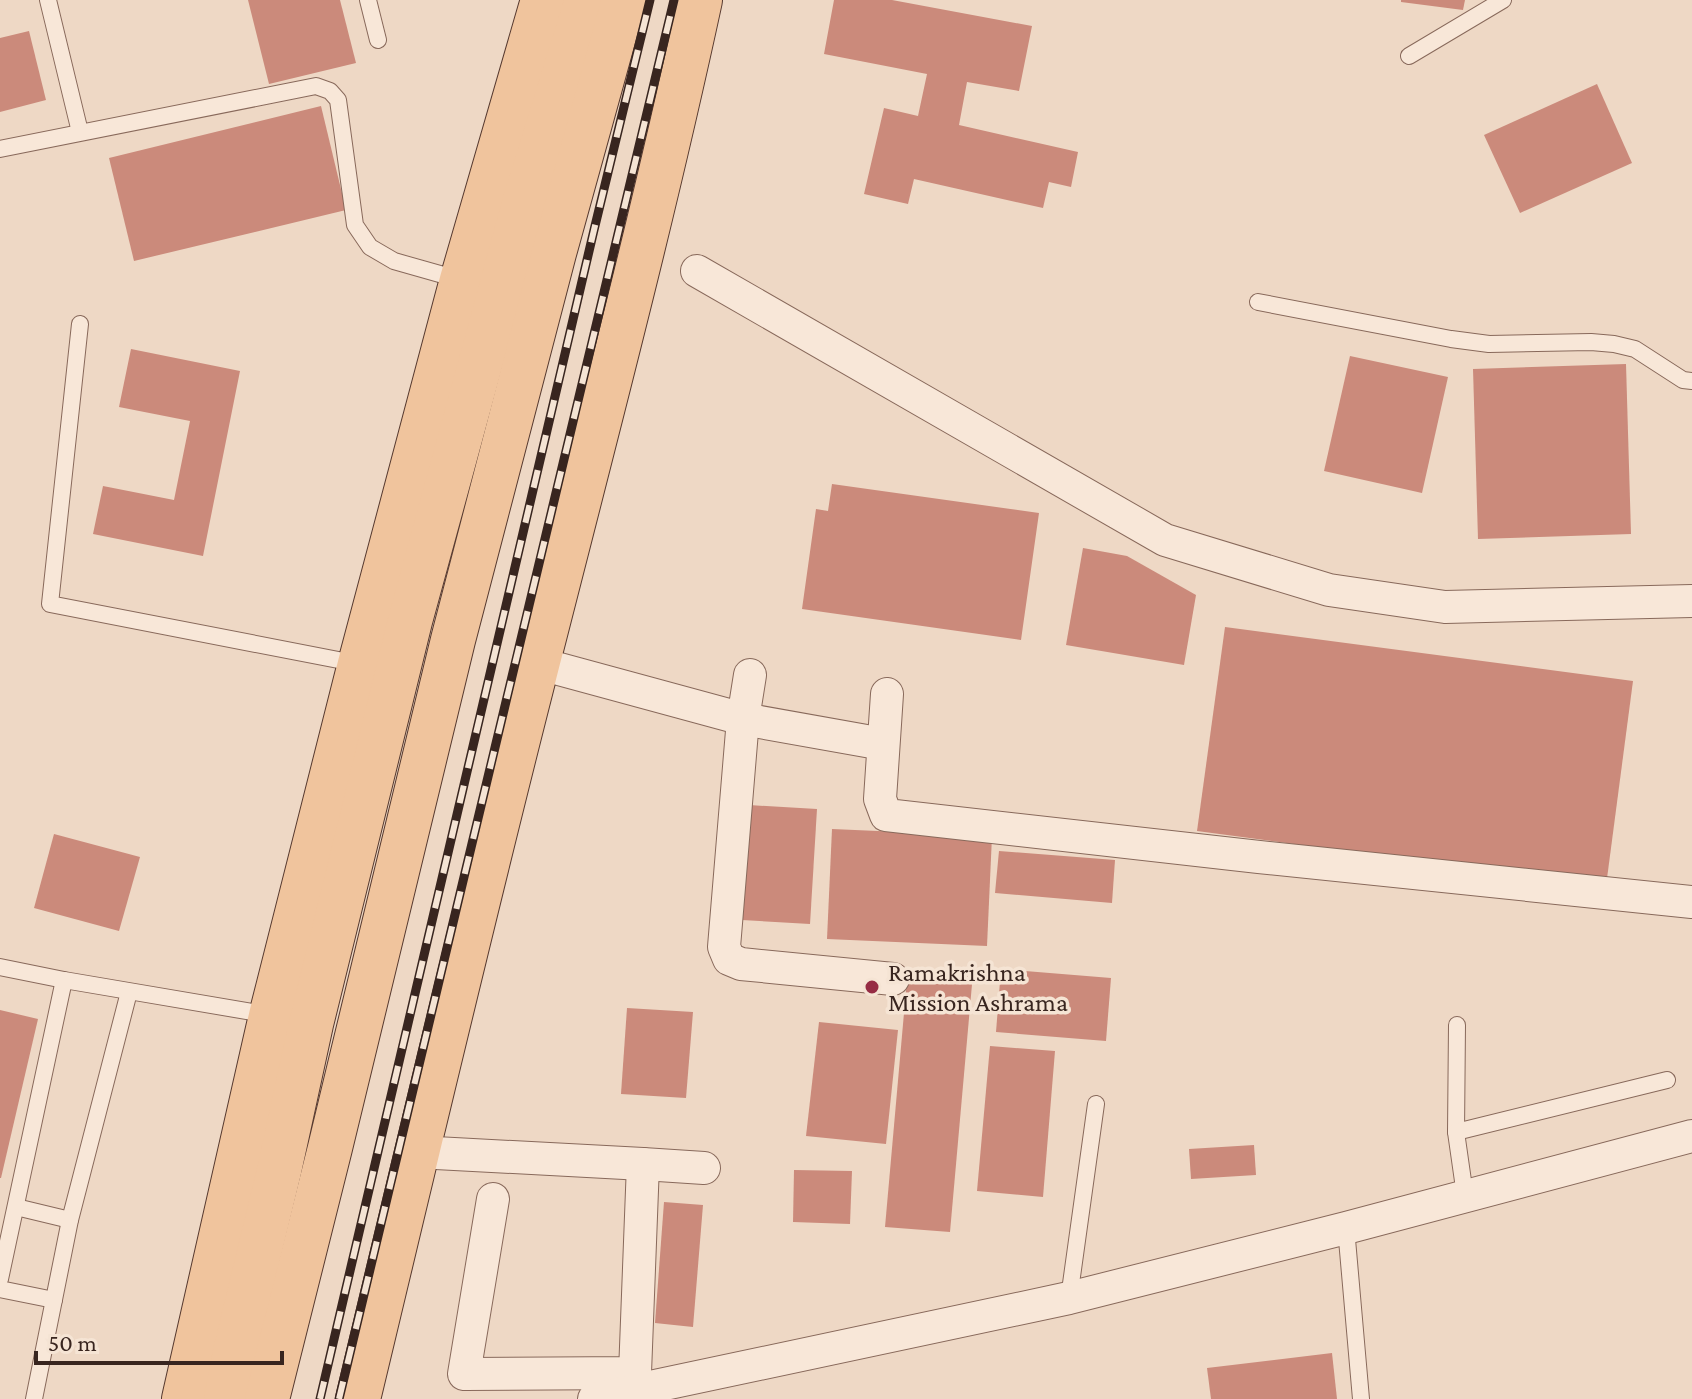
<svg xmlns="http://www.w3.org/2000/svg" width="1692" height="1399" font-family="'Crimson Pro',serif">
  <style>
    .building { fill: #cb8a7b }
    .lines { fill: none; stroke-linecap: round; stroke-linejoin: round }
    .service-casing { stroke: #88695b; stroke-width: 18 }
    .minor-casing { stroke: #88695b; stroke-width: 34 }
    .primary-casing { stroke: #56392f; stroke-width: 46 }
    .service { stroke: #f8e7d8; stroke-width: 16 }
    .minor { stroke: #f8e7d8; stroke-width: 32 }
    .primary { stroke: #f0c49d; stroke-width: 44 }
    .rail-casing { stroke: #38251f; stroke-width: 9 }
    .rail { stroke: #f5e4d4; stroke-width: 6; stroke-dasharray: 18; stroke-linecap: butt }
    .poi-dot { fill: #962c44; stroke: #f5e4d4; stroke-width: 3 }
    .labels { text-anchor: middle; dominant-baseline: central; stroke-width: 7; stroke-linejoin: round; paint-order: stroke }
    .poi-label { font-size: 26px; fill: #38251f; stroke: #f5e4d4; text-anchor: start }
  </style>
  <rect width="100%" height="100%" fill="#eed8c5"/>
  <g class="building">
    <path d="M248,0H340L356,63L269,84Z"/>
    <path d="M834,0H892L1032,26L1019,91L967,82L959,125L1078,152L1071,187L1049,182L1043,208L914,179L908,204L864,194L884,108L918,116L927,74L824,54Z"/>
    <path d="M1401,0H1465L1463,10L1401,2Z"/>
    <path d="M29,31L46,100L0,112V38Z"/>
    <path d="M1597,84L1632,163L1520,213L1484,135Z"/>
    <path d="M321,106L346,210L134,261L109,158Z"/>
    <path d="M131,349L240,371L203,556L93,534L103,486L174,500L190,421L119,407Z"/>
    <path d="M1350,356L1448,377L1422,493L1324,471Z"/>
    <path d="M1626,364L1631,534L1478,539L1473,369Z"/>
    <path d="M832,484L1039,513L1021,640L802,609L816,509L828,511Z"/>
    <path d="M1083,548L1127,556L1196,595L1184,665L1066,645Z"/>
    <path d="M1225,627L1633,681L1606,886L1197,831Z"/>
    <path d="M749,805L817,809L810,924L742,920Z"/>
    <path d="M832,829L992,836L987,946L827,939Z"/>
    <path d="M54,834L140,857L119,931L34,908Z"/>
    <path d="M999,851L1115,860L1112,903L995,893Z"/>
    <path d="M908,968L973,973L950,1232L885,1227Z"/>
    <path d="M1001,969L1111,978L1106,1041L996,1032Z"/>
    <path d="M627,1008L693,1012L686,1098L621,1094Z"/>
    <path d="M0,1010L38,1019L1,1178H0Z"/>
    <path d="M819,1022L898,1030L886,1144L806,1136Z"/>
    <path d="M990,1046L1055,1051L1043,1197L977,1191Z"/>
    <path d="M1254,1145L1256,1175L1191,1179L1189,1149Z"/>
    <path d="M794,1170L852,1171L850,1224L793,1222Z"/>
    <path d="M664,1202L703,1205L693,1327L655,1323Z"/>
    <path d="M1332,1353L1337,1399H1211L1207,1368Z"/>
  </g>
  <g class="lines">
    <g class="service-casing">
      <g id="service">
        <path d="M48,0L80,132"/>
        <path d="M368,0L378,40"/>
        <path d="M1409,56L1503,0"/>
        <path d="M0,149L316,86L330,91L338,100L355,225L370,247L394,261L461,280"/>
        <path d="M1258,302L1451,339L1489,344L1591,342L1614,344L1635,349L1683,380L1692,381"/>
        <path d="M80,324L50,604L359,664"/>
        <path d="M0,967L64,980L270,1015"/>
        <path d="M1457,1025L1456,1132L1465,1195"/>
        <path d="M1456,1132L1667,1080"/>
        <path d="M16,1207L70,1220"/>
        <path d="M1346,1228L1361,1399"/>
        <path d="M0,1279L64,980"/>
        <path d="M0,1289L54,1300"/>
        <path d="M1069,1298L1096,1104"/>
        <path d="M34,1399L70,1220L129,992"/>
      </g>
    </g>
    <g class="minor-casing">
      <g id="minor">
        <path d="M697,271L1165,540L1329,590L1445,607L1692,601"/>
        <path d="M537,663L743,719L883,744"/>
        <path d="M750,675L743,719L724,947L729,959L741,964L893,979"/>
        <path d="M887,694L880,799L886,815L1259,857L1692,902"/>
        <path d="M417,1152L643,1164L704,1168"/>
        <path d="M493,1199L464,1374L635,1373L643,1164"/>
        <path d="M594,1399L1069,1298L1346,1228L1692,1136"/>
      </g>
    </g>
    <g class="primary-casing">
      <g id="primary">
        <path d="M184,1399L271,1016L360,664L462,280L543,0"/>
        <path d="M226,1399L235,1352L279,1171L311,1024L410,621L524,204L587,0"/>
        <path d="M267,1399L330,1148L453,640L554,253L624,0"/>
        <path d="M358,1399C417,1153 475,906 538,661C594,441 652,222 700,0"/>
      </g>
    </g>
    <use href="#service" class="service"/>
    <use href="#minor" class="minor"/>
    <use href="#primary" class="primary"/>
    <g class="rail-casing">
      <g id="rail">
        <path d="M320,1399L594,230L650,0"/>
        <path d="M339,1399L674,0"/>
      </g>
    </g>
    <use href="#rail" class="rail"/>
  </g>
  <circle class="poi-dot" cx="872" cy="987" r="8"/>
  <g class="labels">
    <g class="poi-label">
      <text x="888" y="972">Ramakrishna<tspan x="888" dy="30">Mission Ashrama</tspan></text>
    </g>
  </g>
  <path d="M36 1351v12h246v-12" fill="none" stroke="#38251f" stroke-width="4"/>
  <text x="48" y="1351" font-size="24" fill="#38251f" stroke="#f5e4d4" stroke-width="6" paint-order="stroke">50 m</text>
</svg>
